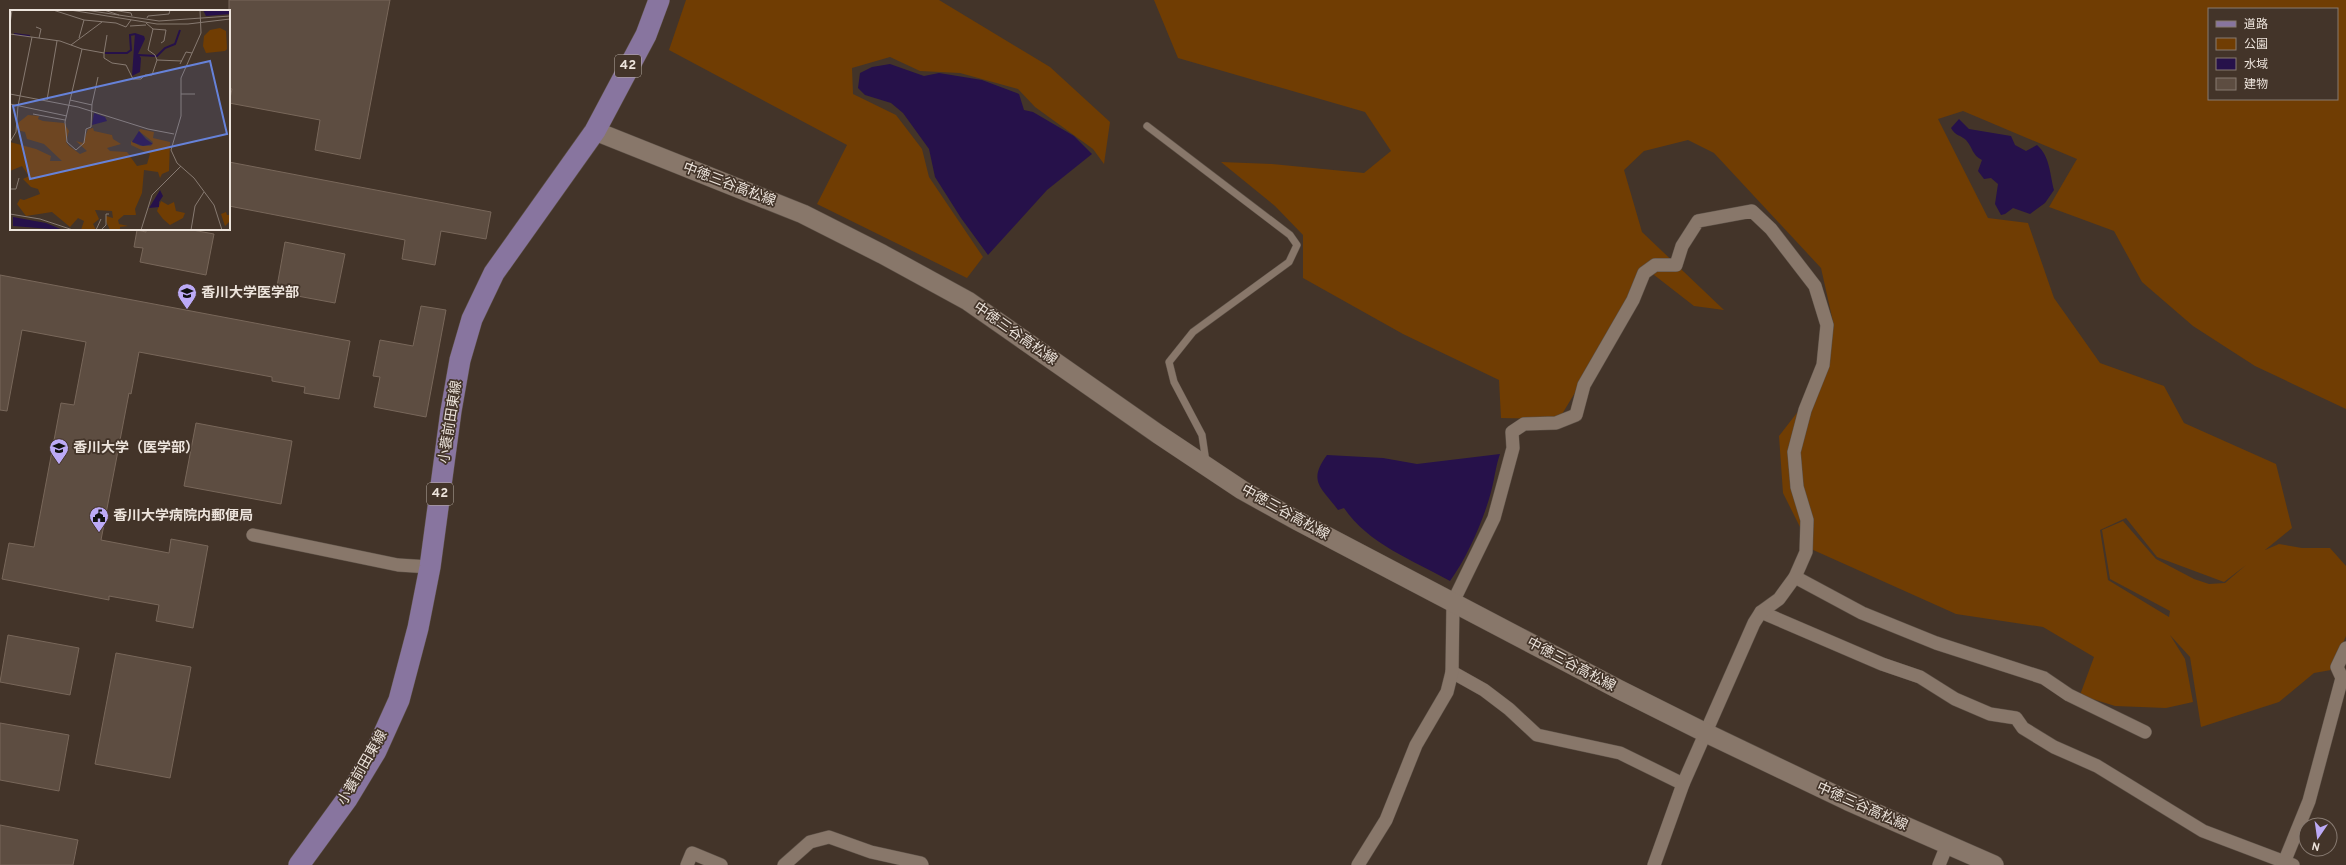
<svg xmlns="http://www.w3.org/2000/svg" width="2346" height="865" font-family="Overpass,'Noto Sans JP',sans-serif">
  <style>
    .green { fill: #703d03; fill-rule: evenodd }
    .water { fill: #26114a }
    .building { fill: #5d4d41; stroke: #78675a }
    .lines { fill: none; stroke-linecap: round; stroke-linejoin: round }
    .lane-casing { stroke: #5c5046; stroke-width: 8 }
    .street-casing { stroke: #5c5046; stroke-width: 14 }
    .secondary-casing { stroke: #5c5046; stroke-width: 20 }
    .primary-casing { stroke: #5c5046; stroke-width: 22 }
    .lane { stroke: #88776a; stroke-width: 7 }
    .street { stroke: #88776a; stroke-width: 13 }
    .secondary { stroke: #88776a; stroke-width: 19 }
    .primary { stroke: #88759f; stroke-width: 21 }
    .labels { text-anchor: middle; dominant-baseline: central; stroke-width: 3.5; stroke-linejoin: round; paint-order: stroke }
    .shield { fill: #433429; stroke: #baafa6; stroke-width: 1 }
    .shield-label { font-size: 13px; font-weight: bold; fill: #ede4dc }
    .street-label { font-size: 14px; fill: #ede4dc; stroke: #433429 }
    .poi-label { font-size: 14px; font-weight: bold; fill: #ede4dc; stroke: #433429; text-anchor: start }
    .inset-river { fill: none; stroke: #26114a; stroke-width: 2 }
    .inset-road { fill: none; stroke: #877a71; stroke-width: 1 }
    .view { fill: #6682d9; fill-opacity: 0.15; stroke: #6682d9; stroke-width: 2 }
    .inset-edge { fill: none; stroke: #ede4dc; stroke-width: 2 }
  </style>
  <rect width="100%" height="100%" fill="#433429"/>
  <g class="green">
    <path d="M686,0H939L1050,67L1110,122L1104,164L1093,149L1035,107L1018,89L960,73L920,71L890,57L852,68L853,94L896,115L922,149L929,177L983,257L967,278L817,204L847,145L669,50Z"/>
    <path d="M1154,0H2346V409L2255,366L2193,326L2142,282L2114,231L2049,207L2077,159L1963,111L1938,119L1988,218L2028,223L2054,298L2100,363L2164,386L2184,423L2276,464L2292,528L2265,550L2279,544L2302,548H2330L2346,566V636L2331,670L2314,673L2279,702L2201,727L2190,657L2170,635L2185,659L2193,702L2166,708L2115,706L2080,695L2094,657L2043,627L1956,614L1811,549L1783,493L1779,436L1810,396L1834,326L1821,268L1714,153L1688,140L1644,151L1624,170L1642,232L1724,310L1694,306L1649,271L1559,419L1501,418L1499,380L1403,334L1303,278V235L1275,206L1221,162L1272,164L1364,173L1391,151L1365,112L1178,58ZM2209,9H2337V99H2209ZM2126,518L2157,557L2224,582L2246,565L2225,583L2209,584L2194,579L2156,559L2123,521L2102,530L2110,579L2170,611L2169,617L2108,580L2100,530Z"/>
  </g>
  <g class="water">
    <path d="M890,64L924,76L939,73L982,80L1019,94L1024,110L1033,112L1074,136L1092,154L1047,190L988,255L961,218L935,177L929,149L903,113L891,103L865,95L858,88L860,73L872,67Z"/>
    <path d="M1959,119L1969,129L2011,136L2015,145L2026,151L2037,145C2050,156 2050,175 2054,190L2045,203L2030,214L2013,208L2005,214L2001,215L1995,204L1998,184L1991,178L1984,179L1978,171L1982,160C1972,155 1973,148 1966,140C1961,135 1955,136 1951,128Z"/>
    <path d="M1500,454C1496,465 1495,476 1492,488C1485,517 1468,556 1450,581C1414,561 1367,543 1344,508L1338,510C1322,488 1307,482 1327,455L1383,458L1417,464Z"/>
  </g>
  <g class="building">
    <path d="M229,0H390L360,159L315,150L320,120L229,103L232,89L229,88Z"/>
    <path d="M229,162L491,212L486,239L441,231L435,265L402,259L405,240L229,206Z"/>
    <path d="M146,229H187L214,234L206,275L140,262L143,248L134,247L137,230L146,232Z"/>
    <path d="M285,242L345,254L335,303L276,292Z"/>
    <path d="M0,275L350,341L339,399L304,393L305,387L272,381V377L139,352L131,394L129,393L101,540L169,553L171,539L208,546L193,628L156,621L159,605L109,596V600L2,579L9,543L34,547L61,403L74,405L86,342L22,330L7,411L0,410Z"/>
    <path d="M421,306L446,310L426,417L374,407L380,377L373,376L380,340L413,346Z"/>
    <path d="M196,423L292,441L281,504L184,486Z"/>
    <path d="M8,635L79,648L70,695L0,682Z"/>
    <path d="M116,653L191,667L170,778L95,764Z"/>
    <path d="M0,723L69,735L59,791L0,780Z"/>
    <path d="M0,825L78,840L73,865H0Z"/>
  </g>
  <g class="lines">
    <g class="lane-casing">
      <path id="lane" d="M1147,126L1290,235L1297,245L1289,262L1193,332L1169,362L1174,382L1202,435L1206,462"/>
    </g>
    <g class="street-casing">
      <g id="street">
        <path d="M253,535L398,565L430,567"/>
        <path d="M1795,577L1862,613L1936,643L2044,678L2069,695L2145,732"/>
        <path d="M1761,612L1882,664L1920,677L1955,699L1990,714L2016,718L2023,728L2054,747L2097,766L2203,831L2293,865"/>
        <path d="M1452,672L1484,690L1509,709L1537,735L1620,753L1683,784"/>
        <path d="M687,865L692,853L721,865"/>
        <path d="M784,865L810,842L829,837L871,852L921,863L922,865"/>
        <path d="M1358,865L1386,820L1416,745L1447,692L1452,672L1453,602L1494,518L1513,448L1512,432L1524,424L1556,423L1576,415L1584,385L1633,300L1644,273L1655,265H1676L1682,246L1698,221L1752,211L1771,229L1815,286L1827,325L1823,365L1805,410L1794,452L1797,487L1807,520L1806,552L1795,577L1779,599L1761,612L1754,623L1683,784L1654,865"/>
        <path d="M1939,865L1947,845"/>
        <path d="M2283,865L2309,801L2342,678L2337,667L2346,648"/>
      </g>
    </g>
    <g class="secondary-casing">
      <path id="secondary" d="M595,131L803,214L882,254L968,301L1158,434L1242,490L1296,520L1618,689L1706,733L1848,801L1994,865"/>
    </g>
    <g class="primary-casing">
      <path id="primary" d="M299,865L347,799L376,751L399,700L418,628L430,567L451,411L460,360L472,319L494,273L595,131L646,35L659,0"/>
    </g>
    <use href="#lane" class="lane"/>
    <use href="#street" class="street"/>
    <use href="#secondary" class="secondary"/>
    <use href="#primary" class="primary"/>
  </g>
  <defs>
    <g id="university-pin" transform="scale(1)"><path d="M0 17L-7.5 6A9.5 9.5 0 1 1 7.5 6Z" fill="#bcaaf6" stroke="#433429"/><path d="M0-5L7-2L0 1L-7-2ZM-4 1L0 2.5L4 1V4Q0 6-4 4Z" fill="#111"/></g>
    <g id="civic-pin" transform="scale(1)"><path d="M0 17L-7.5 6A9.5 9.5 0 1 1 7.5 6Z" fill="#bcaaf6" stroke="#433429"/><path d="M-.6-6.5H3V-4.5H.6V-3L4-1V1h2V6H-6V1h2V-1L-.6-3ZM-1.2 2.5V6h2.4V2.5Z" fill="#111"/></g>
  </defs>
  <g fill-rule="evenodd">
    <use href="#university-pin" x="187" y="293"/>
    <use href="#university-pin" x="59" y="448"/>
    <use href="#civic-pin" x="99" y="516"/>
  </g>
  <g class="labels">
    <g class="shield">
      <rect x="615" y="55" width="26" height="22" rx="3"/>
      <rect x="427" y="483" width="26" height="22" rx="3"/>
    </g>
    <g class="shield-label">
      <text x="628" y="66">42</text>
      <text x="440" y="494">42</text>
    </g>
    <g class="street-label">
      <text transform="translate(729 185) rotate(21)">中徳三谷高松線</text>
      <text transform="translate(1015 334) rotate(35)">中徳三谷高松線</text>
      <text transform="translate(451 422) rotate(-81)">小蓑前田東線</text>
      <text transform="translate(1285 513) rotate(29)">中徳三谷高松線</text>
      <text transform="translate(1571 665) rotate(28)">中徳三谷高松線</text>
      <text transform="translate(363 768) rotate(-60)">小蓑前田東線</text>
      <text transform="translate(1862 807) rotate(24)">中徳三谷高松線</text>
    </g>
    <g class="poi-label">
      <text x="201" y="293">香川大学医学部</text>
      <text x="73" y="448">香川大学（医学部）</text>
      <text x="113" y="516">香川大学病院内郵便局</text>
    </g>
  </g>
  <g transform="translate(10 10)">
    <rect width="220" height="220" fill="#433429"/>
    <path d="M210,18L216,21L217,39L215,41L196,43L193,36L194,26L200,20ZM18,105L29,106L28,109L33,111L54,113L59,121L56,132L59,136L70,144L77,141L66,131L73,133L78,119L83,118L84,121L102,125L103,129L111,134L97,138L100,141L117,142L127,156L137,154L140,144L121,135V131L130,136H141L143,132L129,121L130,119L144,122L143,128L160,132L159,161L152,164L150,168L148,162L134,160L132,183L125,199L126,205H114L108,210L109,214L118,216L110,217V220H100L96,211V206L103,208L102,201L85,200L89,209L83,214L86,220H71L74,211L68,208L60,217L42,202L16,206L7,194L10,189L14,190L30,184L28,179L21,177L13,169L19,166L12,156L0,161V132L26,139L41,146L40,151H52L34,134L17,129L15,122L7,120L8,113ZM151,191L158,195L164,192L166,201L175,203L173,208L160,215L153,209L147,201ZM216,202L217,205H220V211L215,216L211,204Z" fill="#703d03"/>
    <path d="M193,0H220V4L196,6ZM125,23L134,26L135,29L128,44L131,48L130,62L122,66ZM84,103L95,107L97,111L82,115ZM129,121L136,129L143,134L133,136L122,132ZM150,180L153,186L149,192V197L139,198ZM3,207L36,213L53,220L3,216Z" fill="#26114a"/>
    <path class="inset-river" d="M4,24L20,26M95,43H117L121,40L120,25L125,24M128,45L147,46L155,38L165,34L170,20"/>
    <path class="inset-road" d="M43,0L74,10L106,13L116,17L121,10M60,0L147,14H178L220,9M75,0L149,11L220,6M94,0L109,5M102,0L121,3L122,6M190,0L191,23L171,68V106L161,140L167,153L184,168L204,195L212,220M137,8L138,6L159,4L160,0M136,13L143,19L156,20L154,31L151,33M0,14L2,0M120,16L136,15M26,17L31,19L29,28M0,24L50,31L72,39L94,43V48L102,53L116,55L123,69H131L135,65H142L147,50L145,45L138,40L143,19M69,28L74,10M61,35L92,12M72,39L55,112L57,132L66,140L74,133L76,119L81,117L82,94L88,67M94,43L97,25M147,50L172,51M170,54L176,42L182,43M0,84L68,97L138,119L164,124M171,84H185M37,90L47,31M60,90L82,95M0,94L57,106M23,104L55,110M0,132L6,122L8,96L22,27M0,179H6L9,168M0,204L30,209L63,220M86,220L91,209M91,220L96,215V204H99M131,220L142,185L171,156M181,220L185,196L194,182"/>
    <path class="view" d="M200,51L217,124L20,169L3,96Z"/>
    <rect width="220" height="220" class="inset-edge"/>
  </g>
  <rect x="2208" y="8" width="130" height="92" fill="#433429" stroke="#877a71"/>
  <rect x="2216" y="21" width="20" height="6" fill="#88759f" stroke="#877a71"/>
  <text x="2244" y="28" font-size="12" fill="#ede4dc">道路</text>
  <rect x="2216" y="38" width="20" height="12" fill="#703d03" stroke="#877a71"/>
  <text x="2244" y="48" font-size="12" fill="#ede4dc">公園</text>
  <rect x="2216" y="58" width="20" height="12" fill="#26114a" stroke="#877a71"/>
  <text x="2244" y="68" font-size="12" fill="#ede4dc">水域</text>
  <rect x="2216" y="78" width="20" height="12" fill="#5d4d41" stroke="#877a71"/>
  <text x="2244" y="88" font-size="12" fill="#ede4dc">建物</text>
  <g transform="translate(2318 837) rotate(193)"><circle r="19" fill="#433429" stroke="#877a71"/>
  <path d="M0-3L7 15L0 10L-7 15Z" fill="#bcaaf6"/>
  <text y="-6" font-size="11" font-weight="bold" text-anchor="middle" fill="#ede4dc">N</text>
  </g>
</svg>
